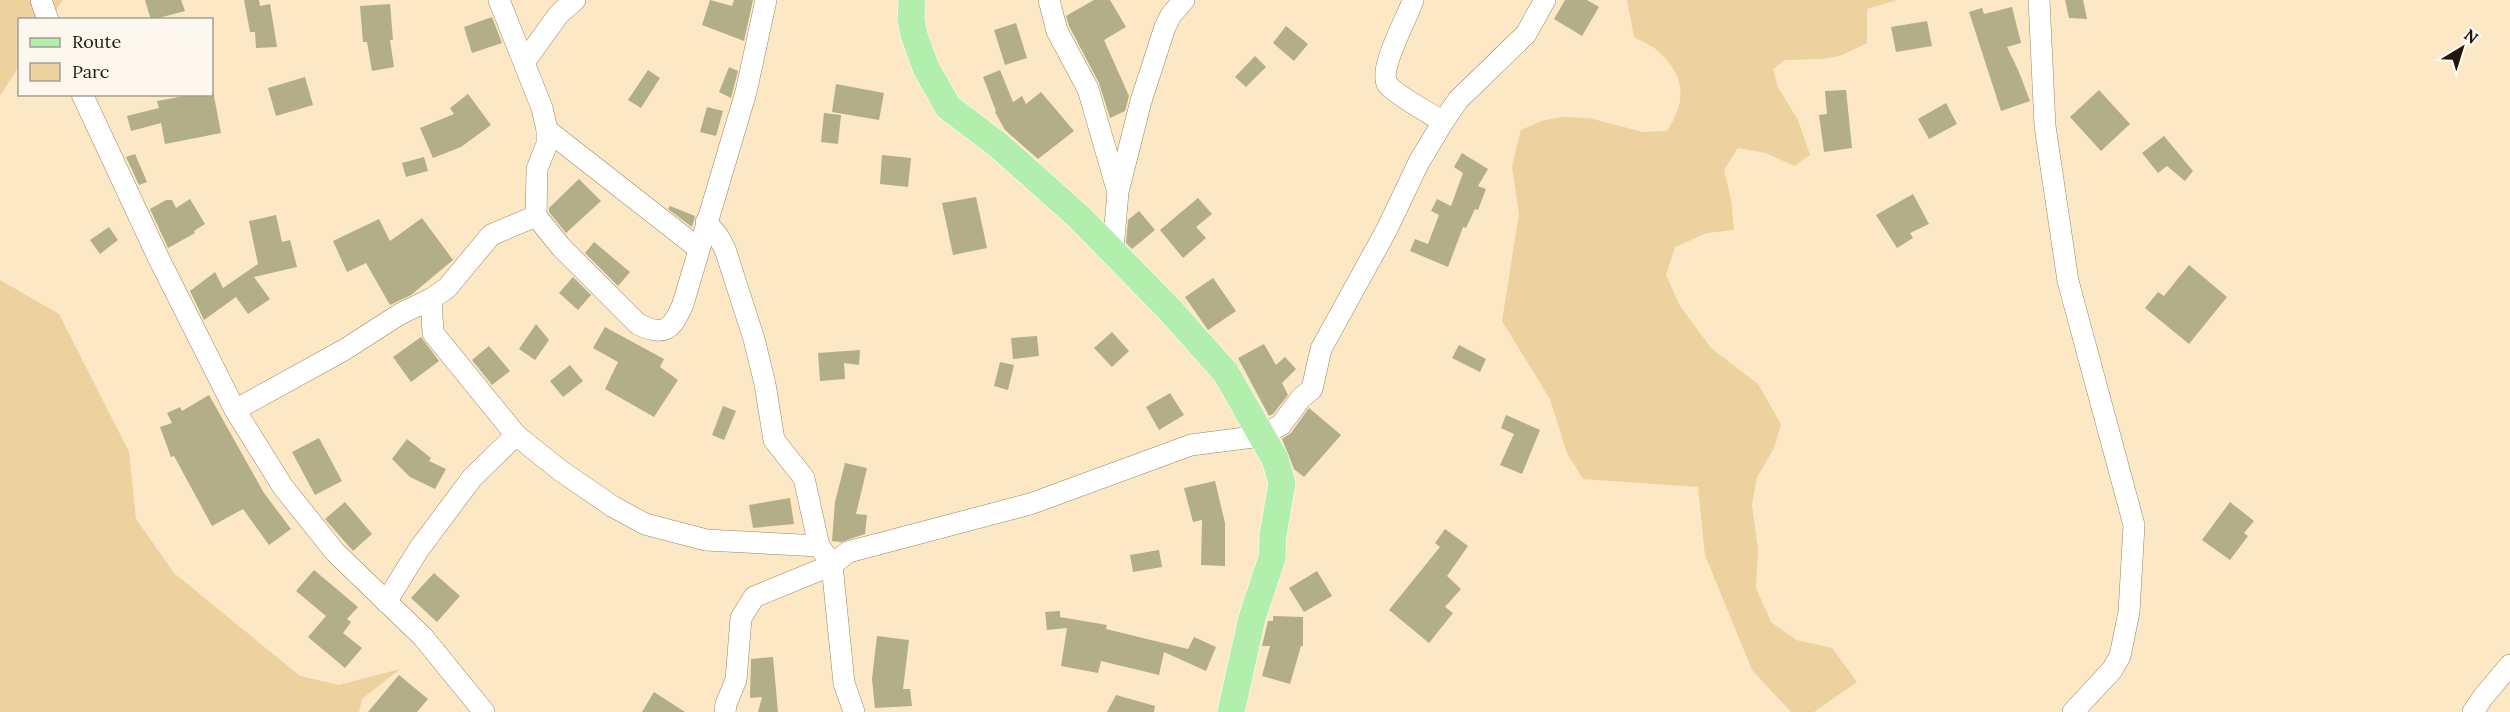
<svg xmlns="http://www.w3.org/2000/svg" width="2510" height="712" font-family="Lora,serif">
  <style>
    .green { fill: #edd19e }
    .building { fill: #b2ae88 }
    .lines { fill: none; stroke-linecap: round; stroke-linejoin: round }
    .minor-casing { stroke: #988665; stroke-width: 22 }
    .major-casing { stroke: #fff; stroke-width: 28 }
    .minor { stroke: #fff; stroke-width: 21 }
    .major { stroke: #b2efac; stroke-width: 27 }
  </style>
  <rect width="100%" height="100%" fill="#fce8c5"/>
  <g class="green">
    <path d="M0,0H63L50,19L20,20L19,66L0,96Z"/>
    <path d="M1627,0H1897L1867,9V43L1840,56L1822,59L1785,60L1773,69L1778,87L1798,120L1810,155L1794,166L1766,153L1738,148L1724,170L1731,199L1734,230L1707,233L1675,247L1666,275L1680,306L1711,348L1758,384L1781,424L1774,448L1757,477L1752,505L1758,550L1756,588L1771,622L1796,640L1832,648L1857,682L1814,712H1791L1752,670L1705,555L1698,487L1583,479L1567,453L1550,399L1502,321L1519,214L1512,166L1521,130L1541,121L1562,117L1589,118L1643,132L1667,131C1685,103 1687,80 1662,55C1656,47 1643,42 1634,37Z"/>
    <path d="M0,280L59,314L129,452L136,519L174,573L300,676L339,685L400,669L362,699L359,712H0Z"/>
  </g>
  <g class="building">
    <path d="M145,0H181L185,11L151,20Z"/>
    <path d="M244,0H259L260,6L270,4L277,47L256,48L255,32H250Z"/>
    <path d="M710,0L732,6L734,0H753L744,41L702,25Z"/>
    <path d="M1094,0H1110L1126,27L1104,40L1129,96L1125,111L1110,118L1099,83L1069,26L1066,16Z"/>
    <path d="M1565,0H1587L1599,7L1582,36L1554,19Z"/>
    <path d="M2065,0H2083L2087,19L2069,18Z"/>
    <path d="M390,4L393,40H390L394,67L372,71L367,42H363L360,6Z"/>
    <path d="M2012,7L2021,43L2007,47L2019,72L2030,101L2001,111L1969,12L1982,8L1984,14Z"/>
    <path d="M492,17L502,43L472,53L464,27Z"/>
    <path d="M1927,21L1932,46L1896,52L1891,27Z"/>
    <path d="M1016,23L1027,58L1005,65L994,30Z"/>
    <path d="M1286,26L1308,44L1294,61L1273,43Z"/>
    <path d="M1255,56L1266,67L1246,87L1235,77Z"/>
    <path d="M729,67L738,71L731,98L719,92Z"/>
    <path d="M648,70L660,78L641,108L628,100Z"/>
    <path d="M1000,70L1013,102L1022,96L1026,104L1041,92L1074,131L1038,159L1005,130L995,112L996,111L983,77Z"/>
    <path d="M305,77L313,105L276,116L268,88Z"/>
    <path d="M836,84L884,93L879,120L832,112Z"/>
    <path d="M1846,90L1852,148L1824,152L1819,115L1827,114L1825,91Z"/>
    <path d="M2099,90L2130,124L2101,151L2070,117Z"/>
    <path d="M213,91L221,133L165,144L161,123L131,131L127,116L159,108L157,101L195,94H212Z"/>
    <path d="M468,94L491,125L461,147L433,158L420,128L454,114L450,108Z"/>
    <path d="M1946,103L1957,124L1929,139L1918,119Z"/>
    <path d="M707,107L723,111L716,136L700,132Z"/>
    <path d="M824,113L841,115L838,144L821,142Z"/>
    <path d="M2164,136L2193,171L2185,181L2167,166L2158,173L2142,153Z"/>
    <path d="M1462,153L1488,169L1478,186L1486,189L1478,210L1475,209L1466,228L1463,227L1448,267L1410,251L1415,239L1428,244L1439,215L1431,211L1437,199L1451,206L1463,173L1454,167Z"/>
    <path d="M135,154L147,182L139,185L126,157Z"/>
    <path d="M882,155L911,158L908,187L880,184Z"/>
    <path d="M424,157L428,171L406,177L402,163Z"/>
    <path d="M579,179L601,201L566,233L549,212V208Z"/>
    <path d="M1913,194L1929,224L1910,233L1913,238L1897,248L1876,215Z"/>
    <path d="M976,197L987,248L953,255L942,203Z"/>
    <path d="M1198,198L1212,214L1196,227L1206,238L1183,258L1160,230Z"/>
    <path d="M190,199L205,224L194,231L195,233L168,248L150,209L166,200H172L176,208Z"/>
    <path d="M670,206L695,216L692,227L668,209Z"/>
    <path d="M1139,211L1155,230L1132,249L1126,243L1128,220Z"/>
    <path d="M276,215L282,242L290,240L297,267L254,277L270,299L248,314L236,297L204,320L190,291L215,272L223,288L258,264L249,221Z"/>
    <path d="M422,218L453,260L411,295L390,305L366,263L347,272L333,241L379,219L390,241Z"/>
    <path d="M109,227L118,240L100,254L90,240Z"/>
    <path d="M594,242L630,272L618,286L585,253Z"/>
    <path d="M2189,265L2227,297L2189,344L2145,308L2158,292L2164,296Z"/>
    <path d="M573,277L591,295L578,310L559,293Z"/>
    <path d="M1213,278L1236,311L1208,330L1185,297Z"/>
    <path d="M536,324L549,340L535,360L519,349Z"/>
    <path d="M605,327L664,359L660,367L678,380L654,417L605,389L618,362L593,348Z"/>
    <path d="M1112,332L1129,351L1112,367L1094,348Z"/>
    <path d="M1037,336L1039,356L1013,359L1011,338Z"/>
    <path d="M421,337L439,361L411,382L393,357Z"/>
    <path d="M1264,344L1276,365L1285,357L1296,369L1282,383L1288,395L1273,414L1269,416L1238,358Z"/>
    <path d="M1459,345L1486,359L1480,372L1452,358Z"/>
    <path d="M489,346L510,371L492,385L472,360Z"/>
    <path d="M860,350L859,365L844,363L845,379L820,381L818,353Z"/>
    <path d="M1000,362L1014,365L1008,390L994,386Z"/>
    <path d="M570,365L583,381L563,397L550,381Z"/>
    <path d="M1170,393L1184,415L1159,430L1146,407Z"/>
    <path d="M209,395L264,493L291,529L269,545L243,509L212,526L174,456L171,457L160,427L172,423L167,413L180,407L182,411Z"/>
    <path d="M723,406L736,411L724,440L712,435Z"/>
    <path d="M1309,408L1341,435L1304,477L1294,469L1282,439L1291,433Z"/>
    <path d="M1506,415L1540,430L1522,474L1500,465L1514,434L1501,428Z"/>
    <path d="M319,438L342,481L315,495L292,452Z"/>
    <path d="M407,439L431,458L429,461L446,469L435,489L410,477L392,459Z"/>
    <path d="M845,463L867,468L856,514L867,515L865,534L841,542L832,541L835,502Z"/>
    <path d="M1215,481L1225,523V566L1201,565L1202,520L1193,522L1184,488Z"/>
    <path d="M790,498L794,524L753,528L749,505Z"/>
    <path d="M345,502L372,534L353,551L325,519Z"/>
    <path d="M2230,502L2254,521L2244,533L2248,536L2230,560L2202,540Z"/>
    <path d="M1445,529L1468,546L1447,576L1461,589L1445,607L1453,613L1429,643L1389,610L1440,547L1435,543Z"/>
    <path d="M1159,550L1162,567L1133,572L1130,555Z"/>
    <path d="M314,570L358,607L347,619L351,622L343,633L362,648L345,668L308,637L326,616L296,591Z"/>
    <path d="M1317,571L1332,596L1304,612L1289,588Z"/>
    <path d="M434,573L460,596L437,622L411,598Z"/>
    <path d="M1060,611V617L1107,625L1106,629L1188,649L1194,637L1216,647L1206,671L1164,652L1159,675L1101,661L1098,673L1061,666L1067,628L1047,630L1045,612Z"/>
    <path d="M1273,616L1303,617V646H1301L1290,684L1262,676L1270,646H1262L1268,621H1273Z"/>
    <path d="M877,636L909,640L903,689H910L912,706L875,708L872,679Z"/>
    <path d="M773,657L778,712H758L762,697L750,698L751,659Z"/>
    <path d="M399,675L428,699L417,712H368Z"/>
    <path d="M654,692L685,712H642Z"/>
    <path d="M1116,695L1155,706L1154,712H1107Z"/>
  </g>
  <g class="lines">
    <g class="minor-casing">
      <g id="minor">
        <path d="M41,0L48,20"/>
        <path d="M499,0L542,108L547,130V144L537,169L536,216L561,247L638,324C664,337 672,330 683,304L746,92L766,0"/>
        <path d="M1049,0L1057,31L1088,89L1117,189"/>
        <path d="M1413,0C1408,17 1377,70 1388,85C1396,95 1431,114 1443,122"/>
        <path d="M2039,0L2045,126L2068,281L2134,525L2129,612L2120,656L2112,670L2073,712"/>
        <path d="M525,61L559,14L575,0"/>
        <path d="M82,94L158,257L235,410L283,487L335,552L423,637L484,712"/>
        <path d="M547,130L698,248"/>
        <path d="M706,222L718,236L725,249L754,339L765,384L774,440L804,478L819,546L832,565L844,683L854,712"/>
        <path d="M1113,249L1118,192L1141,101L1165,27L1171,15L1184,0"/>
        <path d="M431,299L433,333L516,435L561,471L612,506L645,524L706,540L819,546"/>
        <path d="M235,410L344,350L400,314L431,299L447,288L491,235L536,216"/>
        <path d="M386,602L419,549L472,478L516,435"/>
        <path d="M725,712L726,704L736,680L741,618L754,597L832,565L848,552L1030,504L1191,445L1261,436L1281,425L1301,398L1312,389L1321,349L1386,231L1419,162L1443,122L1458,100L1526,34L1545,0"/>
        <path d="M2473,712L2483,697L2510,665"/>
      </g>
    </g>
    <g class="major-casing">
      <path id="major" d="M912,0L911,19L914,35L926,68L948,107L997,144L1079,217L1170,310L1226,373L1275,459L1282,483L1273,535L1272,558L1252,618L1231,712"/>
    </g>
    <use href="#minor" class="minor"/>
    <use href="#major" class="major"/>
  </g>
  <rect x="18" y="18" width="195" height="78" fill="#fcf8f0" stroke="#a49e94" stroke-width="1.5"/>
  <rect x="30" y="38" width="30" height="9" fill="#b2efac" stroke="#a49e94" stroke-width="1.5"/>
  <text x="72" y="48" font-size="18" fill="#1f180b">Route</text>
  <rect x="30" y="63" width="30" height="18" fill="#edd19e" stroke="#a49e94" stroke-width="1.5"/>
  <text x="72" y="78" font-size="18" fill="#1f180b">Parc</text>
  <g transform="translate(2462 48) rotate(38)" stroke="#fcf8f0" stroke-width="4.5" paint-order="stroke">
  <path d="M0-4.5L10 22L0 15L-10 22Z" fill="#1f180b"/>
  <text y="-9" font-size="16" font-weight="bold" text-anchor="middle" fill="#1f180b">N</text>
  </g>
</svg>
